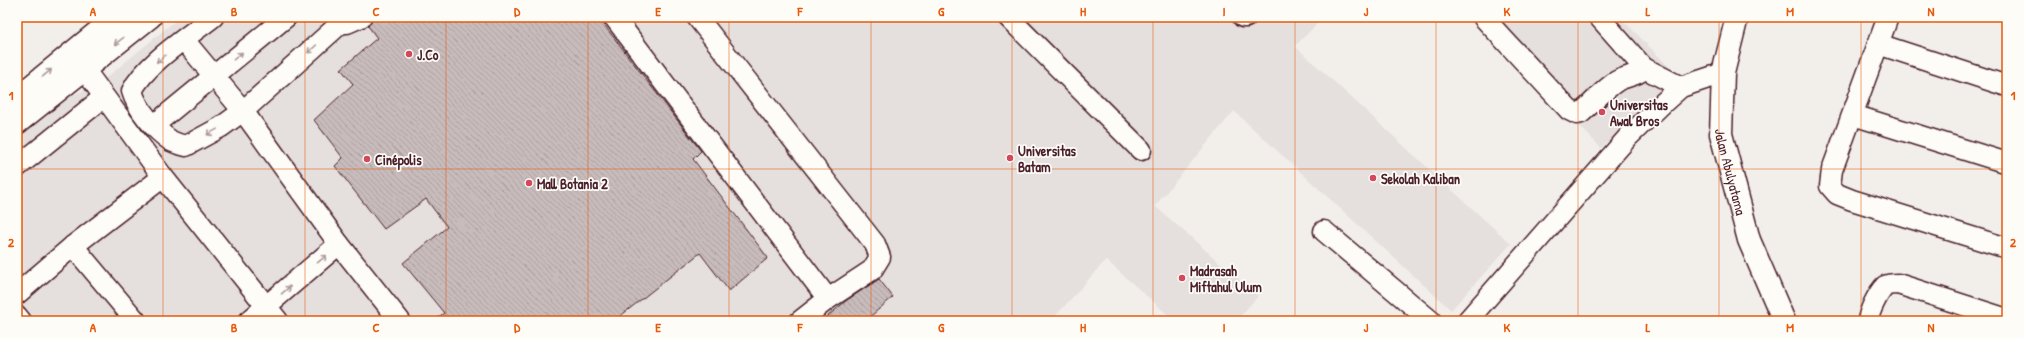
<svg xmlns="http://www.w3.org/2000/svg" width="2024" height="338" font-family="'Patrick Hand',sans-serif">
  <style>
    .built { fill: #e5dfdd }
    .building { fill: url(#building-back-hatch); stroke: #4a1f2b }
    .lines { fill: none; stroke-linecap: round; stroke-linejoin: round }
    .minor-casing { stroke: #4a1f2b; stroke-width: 23 }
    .major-casing { stroke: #4a1f2b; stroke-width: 25 }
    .minor { stroke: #fdfcf7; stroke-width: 20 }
    .major { stroke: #fdfcf7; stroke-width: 22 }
    .oneway { stroke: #ac999b }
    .grid { fill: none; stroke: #e8590c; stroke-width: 1; stroke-opacity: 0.55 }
    .poi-dot { fill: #d1495b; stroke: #fdfcf7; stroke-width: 1.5 }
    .labels { text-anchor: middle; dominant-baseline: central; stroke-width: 3.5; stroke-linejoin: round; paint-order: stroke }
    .poi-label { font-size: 14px; font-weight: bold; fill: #4a1f2b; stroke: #fdfcf7; text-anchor: start }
    .street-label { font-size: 14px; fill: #4a1f2b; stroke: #fdfcf7 }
    .neatline { fill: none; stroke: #e8590c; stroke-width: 1.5 }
    .grid-label { font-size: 13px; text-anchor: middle; font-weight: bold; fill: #e8590c }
  </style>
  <defs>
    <pattern id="building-back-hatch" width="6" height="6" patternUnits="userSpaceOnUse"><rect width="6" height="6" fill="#c8bbbb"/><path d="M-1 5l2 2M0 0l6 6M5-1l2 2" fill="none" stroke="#ada0a1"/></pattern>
  </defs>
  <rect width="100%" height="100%" fill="#f2efeb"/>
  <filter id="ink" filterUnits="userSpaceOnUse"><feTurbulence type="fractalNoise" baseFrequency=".025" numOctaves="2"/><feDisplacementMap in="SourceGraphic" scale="8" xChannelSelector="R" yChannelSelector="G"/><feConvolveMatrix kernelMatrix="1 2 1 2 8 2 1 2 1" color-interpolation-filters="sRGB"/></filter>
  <g filter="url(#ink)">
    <g class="built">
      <path d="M180,17H1324L1295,46L1511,244L1451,310L1234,111L1155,206L1258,296L1236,321H1175L1106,260L1051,321H17V137L65,99L101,82Z"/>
      <path d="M1474,17H1620L1677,75L1601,148Z"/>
    </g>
    <g class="building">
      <path d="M372,17H598L701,151L693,159L768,258L729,291L700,253L614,321H433L444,313L403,263L447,227L426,199L384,229L335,166L343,158L314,120L353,84L341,69L377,38L368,26Z"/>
      <path d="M879,279L893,297L865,321H822L847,300Z"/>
    </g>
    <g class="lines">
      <g class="minor-casing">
        <g id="minor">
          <path d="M213,17C189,36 145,64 132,91C137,109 155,130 171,141C175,143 181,145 186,146L221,127L243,111L341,23H347L361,17"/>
          <path d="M614,17L828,299L800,321"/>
          <path d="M697,17L875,244L880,257L872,270L828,299"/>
          <path d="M1008,17L1141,150"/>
          <path d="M1243,17H1246"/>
          <path d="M1483,17L1569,110L1577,114L1581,113C1593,103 1603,90 1617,81C1626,76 1638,76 1644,68"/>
          <path d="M1599,17L1644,68L1681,87"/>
          <path d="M1888,17L1832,170L1830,186L1837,194L1852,200L2007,248"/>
          <path d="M184,40L243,111L339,244L400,321"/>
          <path d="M1878,44L2007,86"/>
          <path d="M84,69L163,177L278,321"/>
          <path d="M1853,115L2007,163"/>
          <path d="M154,125L286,17"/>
          <path d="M17,167L104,97"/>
          <path d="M1324,231L1431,321"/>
          <path d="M73,246L136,321"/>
          <path d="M17,294L73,246L163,177"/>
          <path d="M17,316L21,321"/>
          <path d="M249,321L339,244"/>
          <path d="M1467,321L1629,136L1663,103L1681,87L1723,73"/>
          <path d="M1868,321C1869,311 1878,293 1885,286C1889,284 1894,284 1898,284L2007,319"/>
        </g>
      </g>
      <g class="major-casing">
        <g id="major">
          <path id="s1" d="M1737,17L1723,73L1721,134L1749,240L1784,321"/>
          <path d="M17,98L116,17"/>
          <path d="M17,123L150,17"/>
        </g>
      </g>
      <use href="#minor" class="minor"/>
      <use href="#major" class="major"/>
    </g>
    <defs><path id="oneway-shaft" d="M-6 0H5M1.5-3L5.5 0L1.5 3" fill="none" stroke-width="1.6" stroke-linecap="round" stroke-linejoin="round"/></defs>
    <g class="oneway">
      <use href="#oneway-shaft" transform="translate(119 41) rotate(142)"/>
      <use href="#oneway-shaft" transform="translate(312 49) rotate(138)"/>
      <use href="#oneway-shaft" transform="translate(238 56) rotate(-39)"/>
      <use href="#oneway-shaft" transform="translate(161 59) rotate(141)"/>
      <use href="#oneway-shaft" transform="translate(47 73) rotate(-39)"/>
      <use href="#oneway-shaft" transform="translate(212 132) rotate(151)"/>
      <use href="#oneway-shaft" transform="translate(322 259) rotate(-39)"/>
      <use href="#oneway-shaft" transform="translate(286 290) rotate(-41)"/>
    </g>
  </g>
  <path class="grid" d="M163,17V321M305,17V321M446,17V321M588,17V321M729,17V321M871,17V321M1012,17V321M1153,17V321M1295,17V321M1436,17V321M1578,17V321M1719,17V321M1861,17V321M17,169H2007"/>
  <g class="poi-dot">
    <circle cx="409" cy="54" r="4"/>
    <circle cx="1602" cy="112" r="4"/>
    <circle cx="1010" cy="158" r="4"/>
    <circle cx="367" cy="159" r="4"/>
    <circle cx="1373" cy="178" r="4"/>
    <circle cx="529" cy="183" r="4"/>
    <circle cx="1182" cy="278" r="4"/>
  </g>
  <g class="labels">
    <g class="poi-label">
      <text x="417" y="54">J.Co</text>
      <text x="1610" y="104">Universitas<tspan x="1610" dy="16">Awal Bros</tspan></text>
      <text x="1018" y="150">Universitas<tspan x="1018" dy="16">Batam</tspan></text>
      <text x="375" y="159">Cinépolis</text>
      <text x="1381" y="178">Sekolah Kaliban</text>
      <text x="537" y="183">Mall Botania 2</text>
      <text x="1190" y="270">Madrasah<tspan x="1190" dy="16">Miftahul Ulum</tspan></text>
    </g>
    <g class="street-label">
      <text stroke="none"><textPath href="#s1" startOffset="158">Jalan Abulyatama</textPath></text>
    </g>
  </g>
  <rect width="2024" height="338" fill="none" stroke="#fdfcf7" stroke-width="44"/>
  <rect x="22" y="22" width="1980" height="294" class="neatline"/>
  <g class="grid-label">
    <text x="93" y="16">A</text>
    <text x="234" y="16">B</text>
    <text x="376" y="16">C</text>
    <text x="517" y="16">D</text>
    <text x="658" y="16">E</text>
    <text x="800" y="16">F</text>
    <text x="941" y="16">G</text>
    <text x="1083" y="16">H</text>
    <text x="1224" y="16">I</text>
    <text x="1366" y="16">J</text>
    <text x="1507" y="16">K</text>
    <text x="1648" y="16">L</text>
    <text x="1790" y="16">M</text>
    <text x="1931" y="16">N</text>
    <text x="11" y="100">1</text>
    <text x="2013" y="100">1</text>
    <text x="11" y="247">2</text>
    <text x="2013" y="247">2</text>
    <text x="93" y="332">A</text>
    <text x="234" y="332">B</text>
    <text x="376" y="332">C</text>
    <text x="517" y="332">D</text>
    <text x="658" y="332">E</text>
    <text x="800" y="332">F</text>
    <text x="941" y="332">G</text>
    <text x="1083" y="332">H</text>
    <text x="1224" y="332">I</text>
    <text x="1366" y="332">J</text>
    <text x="1507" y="332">K</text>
    <text x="1648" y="332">L</text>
    <text x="1790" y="332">M</text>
    <text x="1931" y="332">N</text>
  </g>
</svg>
